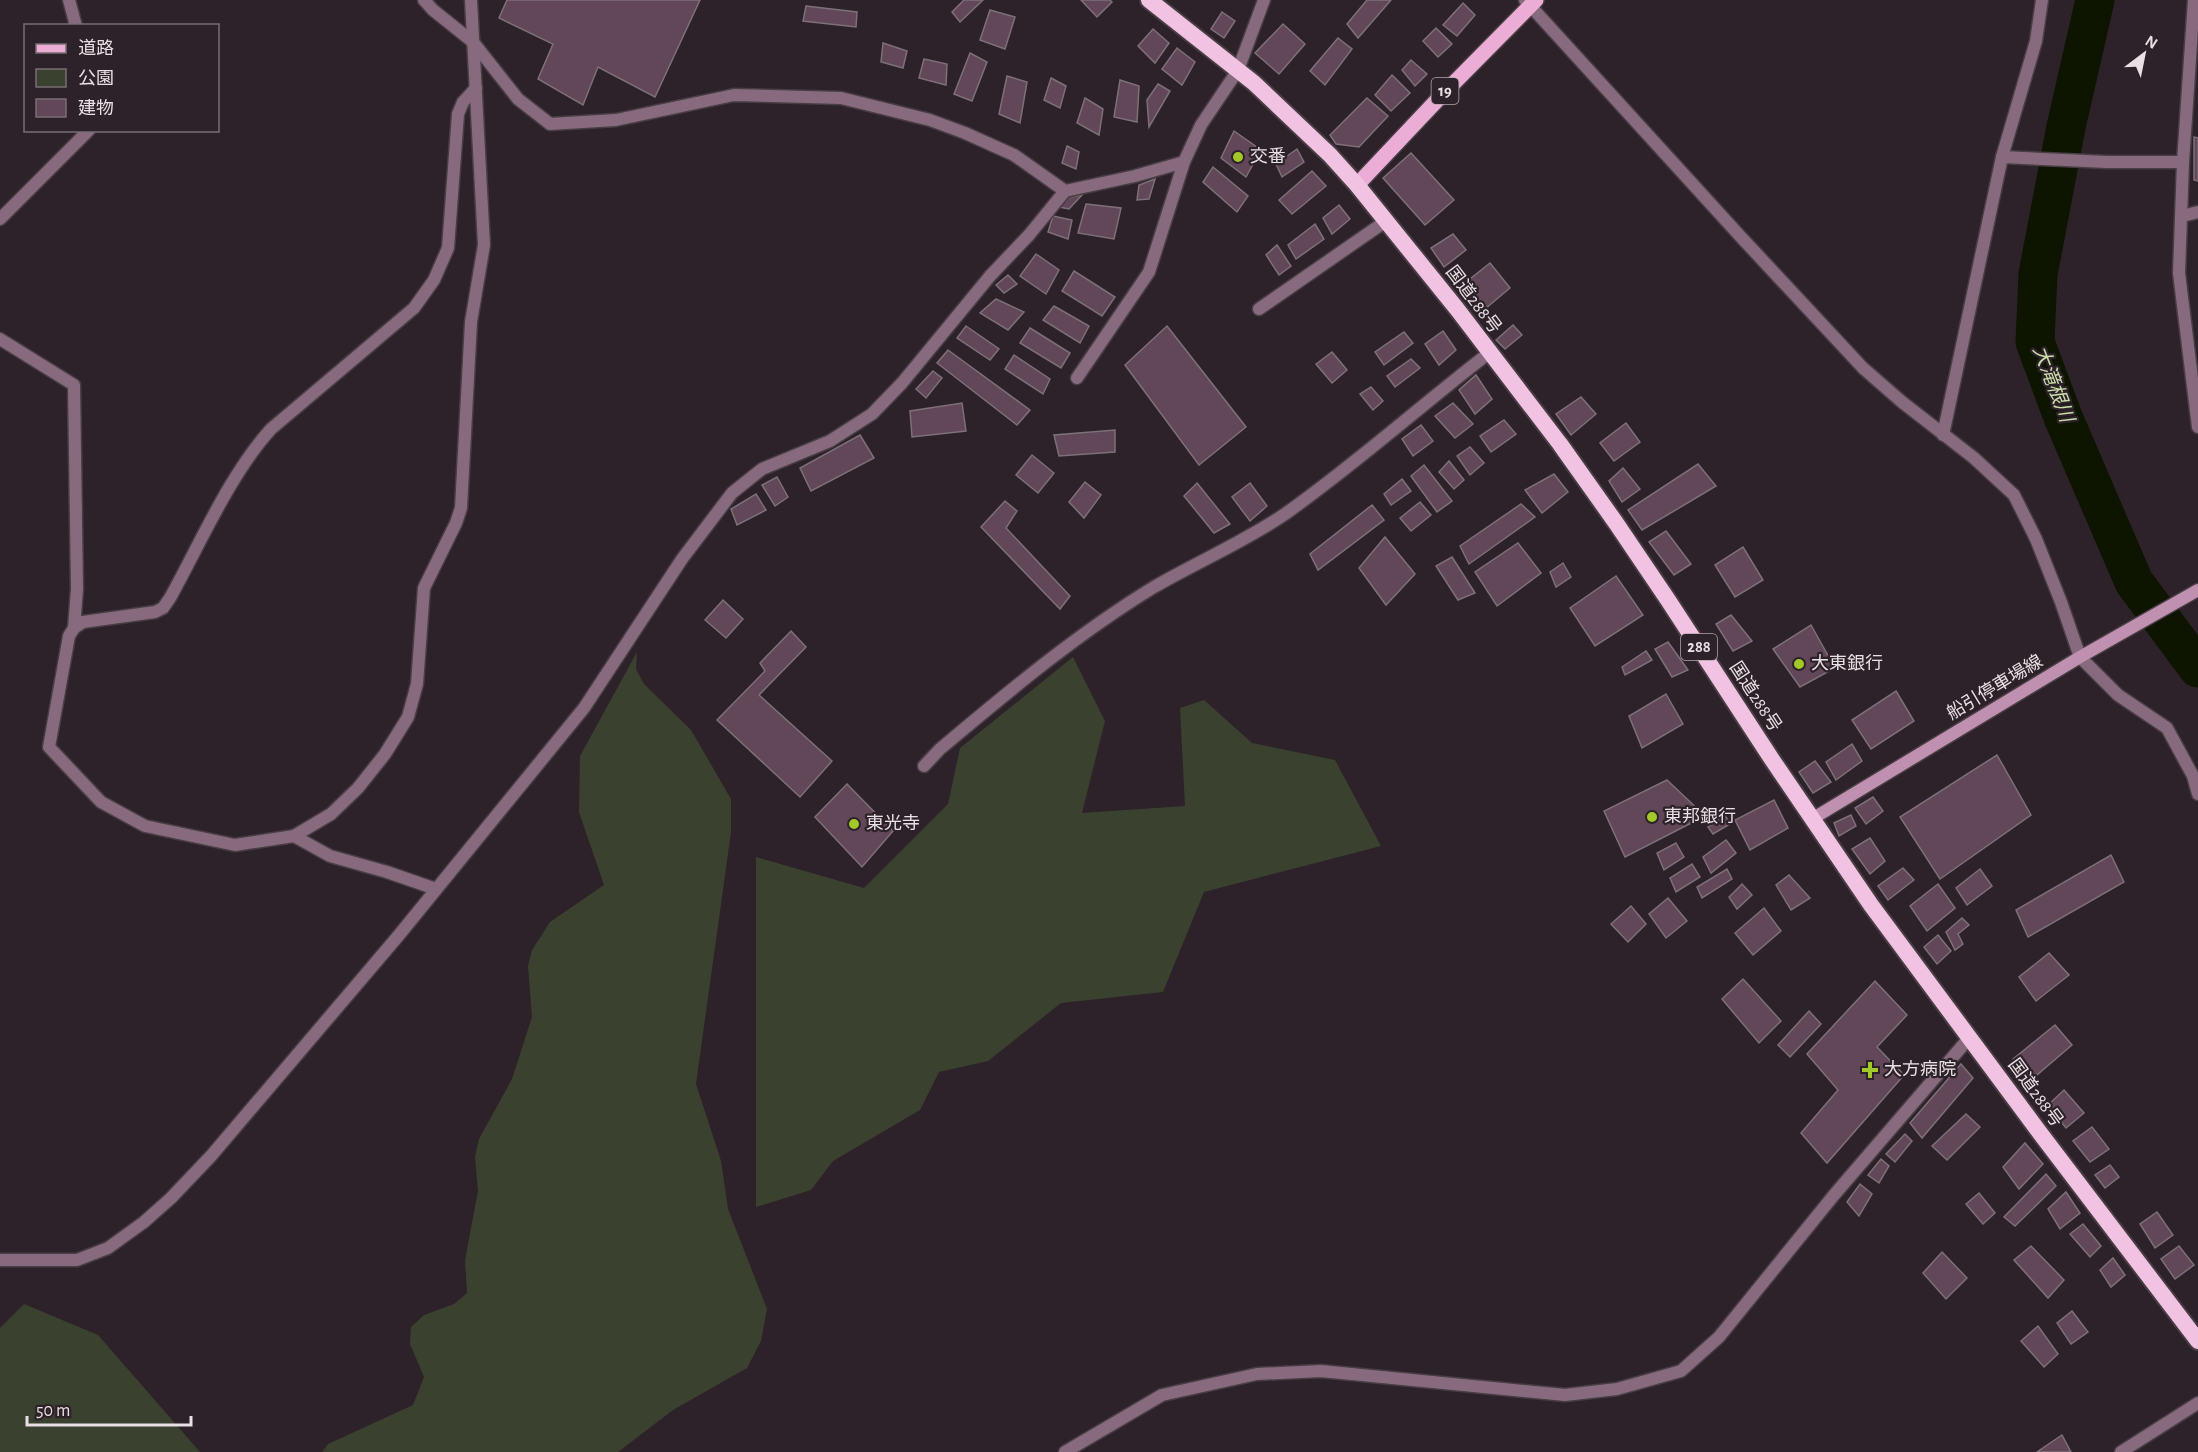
<svg xmlns="http://www.w3.org/2000/svg" width="2198" height="1452" font-family="'Alegreya Sans','Noto Sans JP',sans-serif">
  <style>
    .green { fill: #3b412f }
    .lines { fill: none; stroke-linecap: round; stroke-linejoin: round }
    .river { stroke: #0d1400; stroke-width: 39 }
    .building { fill: #614758; stroke: #7d7078; stroke-width: 1.5 }
    .minor-casing { stroke: #473d43; stroke-width: 15 }
    .secondary-casing { stroke: #473d43; stroke-width: 15 }
    .primary-casing { stroke: #473d43; stroke-width: 18 }
    .trunk-casing { stroke: #473d43; stroke-width: 20 }
    .minor { stroke: #876a7d; stroke-width: 12 }
    .secondary { stroke: #bf90af; stroke-width: 12 }
    .primary { stroke: #ebadd6; stroke-width: 15 }
    .trunk { stroke: #f1c2e1; stroke-width: 16 }
    .poi-dot { fill: #a2c928; stroke: #2d2229; stroke-width: 2 }
    .labels { text-anchor: middle; dominant-baseline: central; stroke-width: 4.5; stroke-linejoin: round; paint-order: stroke }
    .shield { fill: #2d2229; stroke: #b0a7ad; stroke-width: 1.5 }
    .shield-label { font-size: 16px; font-weight: bold; fill: #e8e0e5 }
    .poi-label { font-size: 18px; fill: #e8e0e5; stroke: #2d2229; text-anchor: start }
    .street-label { font-size: 18px; fill: #e8e0e5; stroke: #2d2229 }
    .water-label { font-size: 20px; font-style: italic; fill: #cbdea8; stroke: #2d2229 }
  </style>
  <rect width="100%" height="100%" fill="#2d2229"/>
  <g class="green">
    <path d="M637,652L636,669L644,684L691,730L731,799V832L696,1084L721,1161L728,1209L767,1309L761,1341L747,1368L673,1410L618,1452H322L328,1444L413,1405L424,1377L410,1344L411,1327L424,1315L454,1304L467,1293L465,1260L478,1191L475,1157L479,1139L512,1079L532,1017L528,966L532,950L550,922L604,885L579,812L580,756Z"/>
    <path d="M1073,657L1105,721L1082,813L1185,806L1180,708L1204,700L1252,743L1335,760L1381,846L1204,892L1163,992L1061,1003L988,1061L939,1072L920,1110L833,1161L811,1190L756,1207V857L864,888L948,804L960,748Z"/>
    <path d="M24,1304L98,1335L200,1452H0V1328Z"/>
  </g>
  <g class="lines">
    <path class="river" d="M2095,0L2066,127L2038,274L2035,342L2063,417L2134,582L2198,668"/>
  </g>
  <g class="building">
    <path d="M507,0H700L655,97L598,67L583,105L538,79L553,44L499,18Z"/>
    <path d="M964,0H983L960,22L952,12Z"/>
    <path d="M1081,0H1110L1112,2L1097,17Z"/>
    <path d="M1367,0H1391L1358,38L1347,24Z"/>
    <path d="M1463,3L1475,15L1457,36L1443,25Z"/>
    <path d="M806,6L857,12L856,27L803,21Z"/>
    <path d="M990,10L1015,17L1005,49L980,40Z"/>
    <path d="M1222,12L1235,21L1224,38L1211,29Z"/>
    <path d="M1283,24L1305,44L1279,74L1255,53Z"/>
    <path d="M1436,28L1452,44L1438,57L1423,41Z"/>
    <path d="M1153,29L1169,43L1155,63L1138,46Z"/>
    <path d="M1338,38L1352,49L1325,85L1310,71Z"/>
    <path d="M883,43L907,51L903,68L881,62Z"/>
    <path d="M1177,48L1195,62L1182,85L1162,69Z"/>
    <path d="M970,53L987,62L972,101L954,94Z"/>
    <path d="M924,59L947,64L946,85L919,78Z"/>
    <path d="M1411,60L1427,74L1415,86L1402,70Z"/>
    <path d="M1392,75L1410,93L1391,111L1375,95Z"/>
    <path d="M1007,76L1027,82L1020,123L999,114Z"/>
    <path d="M1051,78L1066,86L1060,108L1044,100Z"/>
    <path d="M1120,80L1139,86L1137,122L1114,117Z"/>
    <path d="M1158,84L1170,91L1149,127L1147,100Z"/>
    <path d="M1085,98L1103,109L1099,135L1077,123Z"/>
    <path d="M1367,98L1388,116L1359,147L1336,144L1330,135Z"/>
    <path d="M1234,131L1261,150L1246,177L1221,158Z"/>
    <path d="M2194,137L2198,138V181L2194,180Z"/>
    <path d="M1067,146L1079,152L1076,169L1062,163Z"/>
    <path d="M1297,149L1304,162L1282,177L1276,164Z"/>
    <path d="M1411,153L1454,200L1425,225L1383,178Z"/>
    <path d="M1213,167L1248,196L1237,212L1203,182Z"/>
    <path d="M1312,171L1326,186L1292,214L1279,200Z"/>
    <path d="M1155,179L1149,199L1137,200L1139,185Z"/>
    <path d="M1082,195L1069,209L1059,207L1069,197Z"/>
    <path d="M1086,204L1121,208L1114,239L1078,233Z"/>
    <path d="M1339,205L1350,219L1332,234L1323,218Z"/>
    <path d="M1053,216L1072,220L1068,239L1048,232Z"/>
    <path d="M1315,224L1324,239L1296,259L1288,245Z"/>
    <path d="M1453,234L1466,250L1444,267L1431,248Z"/>
    <path d="M1277,245L1291,266L1279,275L1266,255Z"/>
    <path d="M1036,254L1059,270L1046,294L1020,276Z"/>
    <path d="M1490,263L1510,288L1479,314L1460,287Z"/>
    <path d="M1074,271L1115,297L1102,316L1062,291Z"/>
    <path d="M1008,275L1017,284L1004,293L996,285Z"/>
    <path d="M996,299L1024,312L1008,330L980,313Z"/>
    <path d="M1054,306L1089,326L1080,343L1043,320Z"/>
    <path d="M1513,325L1522,335L1505,349L1496,340Z"/>
    <path d="M966,326L999,349L990,360L957,338Z"/>
    <path d="M1167,326L1246,427L1199,465L1125,365Z"/>
    <path d="M1030,328L1070,353L1061,368L1020,343Z"/>
    <path d="M1443,331L1456,350L1439,365L1425,344Z"/>
    <path d="M1404,332L1413,343L1384,365L1375,352Z"/>
    <path d="M948,350L1030,410L1017,425L937,363Z"/>
    <path d="M1332,352L1347,370L1332,383L1316,364Z"/>
    <path d="M1014,355L1050,379L1043,394L1005,369Z"/>
    <path d="M1411,359L1420,368L1395,387L1387,376Z"/>
    <path d="M933,371L942,378L926,398L916,389Z"/>
    <path d="M1476,375L1492,399L1475,414L1459,390Z"/>
    <path d="M1371,387L1383,401L1373,410L1360,394Z"/>
    <path d="M1581,397L1596,414L1571,435L1556,414Z"/>
    <path d="M962,403L966,431L912,437L910,411Z"/>
    <path d="M1453,403L1473,424L1455,438L1435,416Z"/>
    <path d="M1504,420L1516,434L1491,452L1480,436Z"/>
    <path d="M1626,423L1640,442L1614,461L1600,443Z"/>
    <path d="M1421,425L1433,441L1413,456L1402,439Z"/>
    <path d="M1115,430V452L1059,456L1054,435Z"/>
    <path d="M860,435L874,458L811,491L800,468Z"/>
    <path d="M1470,447L1484,463L1470,475L1457,456Z"/>
    <path d="M1032,455L1054,473L1038,493L1016,475Z"/>
    <path d="M1449,461L1464,480L1454,489L1439,472Z"/>
    <path d="M1698,464L1716,486L1642,530L1628,510Z"/>
    <path d="M1424,465L1452,501L1437,512L1411,476Z"/>
    <path d="M1623,468L1640,489L1622,502L1609,481Z"/>
    <path d="M1554,474L1568,492L1542,513L1525,490Z"/>
    <path d="M777,477L788,497L775,506L762,485Z"/>
    <path d="M1402,479L1411,491L1391,505L1384,494Z"/>
    <path d="M1085,482L1101,495L1084,518L1069,502Z"/>
    <path d="M1197,483L1230,524L1214,533L1184,496Z"/>
    <path d="M1250,483L1267,506L1250,521L1232,497Z"/>
    <path d="M756,494L766,510L737,525L731,509Z"/>
    <path d="M1005,501L1017,511L1006,528L1070,596L1060,609L981,527Z"/>
    <path d="M1420,502L1431,515L1411,531L1400,518Z"/>
    <path d="M1521,504L1535,517L1469,564L1460,546Z"/>
    <path d="M1372,505L1384,520L1318,570L1310,554Z"/>
    <path d="M1666,531L1691,564L1674,575L1649,542Z"/>
    <path d="M1385,537L1415,574L1386,605L1359,568Z"/>
    <path d="M1518,543L1541,573L1497,606L1475,572Z"/>
    <path d="M1743,547L1763,580L1735,597L1715,565Z"/>
    <path d="M1452,557L1475,593L1458,600L1436,566Z"/>
    <path d="M1563,563L1571,577L1556,587L1550,572Z"/>
    <path d="M1616,576L1643,615L1595,646L1570,608Z"/>
    <path d="M723,600L743,619L726,638L705,620Z"/>
    <path d="M1731,615L1752,641L1733,651L1716,624Z"/>
    <path d="M1811,625L1835,668L1800,687L1773,649Z"/>
    <path d="M791,631L806,647L759,695L832,761L800,797L717,720L765,671L760,663Z"/>
    <path d="M1668,642L1688,670L1672,677L1655,649Z"/>
    <path d="M1646,651L1652,660L1625,675L1622,667Z"/>
    <path d="M1896,691L1914,721L1871,749L1852,720Z"/>
    <path d="M1666,694L1683,724L1642,748L1629,716Z"/>
    <path d="M1852,744L1862,761L1836,780L1826,762Z"/>
    <path d="M1997,755L2031,815L1940,879L1900,817Z"/>
    <path d="M1815,761L1831,782L1813,793L1799,772Z"/>
    <path d="M1667,780L1705,816L1625,857L1604,811Z"/>
    <path d="M847,784L893,831L862,867L815,817Z"/>
    <path d="M1873,797L1883,811L1866,824L1855,808Z"/>
    <path d="M1774,800L1788,828L1750,850L1735,820Z"/>
    <path d="M1725,815L1730,824L1713,834L1708,827Z"/>
    <path d="M1851,815L1856,826L1839,836L1834,823Z"/>
    <path d="M1870,838L1885,861L1870,874L1852,849Z"/>
    <path d="M1726,840L1736,853L1711,873L1703,857Z"/>
    <path d="M1676,843L1684,857L1664,870L1657,853Z"/>
    <path d="M2111,855L2124,882L2028,937L2016,910Z"/>
    <path d="M1692,864L1700,877L1676,892L1670,878Z"/>
    <path d="M1903,868L1914,880L1888,900L1878,886Z"/>
    <path d="M1727,869L1732,879L1702,898L1697,887Z"/>
    <path d="M1980,869L1992,886L1967,905L1956,888Z"/>
    <path d="M1789,875L1810,898L1791,910L1776,885Z"/>
    <path d="M1742,884L1752,895L1737,909L1729,897Z"/>
    <path d="M1938,884L1955,908L1927,931L1910,906Z"/>
    <path d="M1668,898L1687,921L1666,938L1649,914Z"/>
    <path d="M1631,906L1646,924L1628,942L1611,924Z"/>
    <path d="M1764,908L1781,931L1753,955L1735,933Z"/>
    <path d="M1962,918L1969,925L1958,934L1963,944L1955,950L1946,932Z"/>
    <path d="M1938,935L1951,951L1937,964L1924,947Z"/>
    <path d="M2049,953L2069,975L2036,1001L2019,977Z"/>
    <path d="M1743,979L1781,1021L1759,1043L1722,999Z"/>
    <path d="M1875,981L1907,1015L1877,1047L1904,1075L1827,1163L1801,1133L1838,1090L1807,1054Z"/>
    <path d="M1809,1011L1821,1024L1790,1057L1778,1045Z"/>
    <path d="M2055,1025L2072,1045L2030,1081L2013,1059Z"/>
    <path d="M1961,1064L1973,1078L1922,1138L1910,1123Z"/>
    <path d="M2064,1090L2084,1113L2066,1128L2048,1105Z"/>
    <path d="M1966,1114L1980,1127L1947,1160L1932,1146Z"/>
    <path d="M2092,1127L2109,1149L2090,1162L2073,1141Z"/>
    <path d="M1905,1134L1912,1141L1895,1162L1886,1154Z"/>
    <path d="M2025,1143L2043,1164L2019,1189L2003,1167Z"/>
    <path d="M1881,1159L1889,1166L1879,1183L1868,1175Z"/>
    <path d="M2110,1165L2119,1177L2105,1188L2095,1175Z"/>
    <path d="M2046,1174L2056,1186L2015,1226L2004,1217Z"/>
    <path d="M1860,1184L1872,1194L1859,1216L1847,1202Z"/>
    <path d="M2066,1192L2080,1213L2060,1229L2048,1209Z"/>
    <path d="M1979,1193L1995,1213L1983,1224L1966,1204Z"/>
    <path d="M2157,1212L2173,1235L2155,1248L2140,1224Z"/>
    <path d="M2083,1224L2101,1246L2090,1257L2070,1234Z"/>
    <path d="M2031,1246L2064,1280L2048,1298L2014,1260Z"/>
    <path d="M2179,1246L2194,1265L2175,1279L2161,1259Z"/>
    <path d="M1942,1252L1967,1278L1946,1299L1923,1273Z"/>
    <path d="M2113,1258L2125,1275L2111,1287L2100,1270Z"/>
    <path d="M2072,1311L2088,1332L2071,1344L2057,1323Z"/>
    <path d="M2038,1326L2058,1354L2044,1367L2021,1341Z"/>
    <path d="M2062,1435L2071,1452H2037Z"/>
  </g>
  <g class="lines">
    <g class="minor-casing">
      <g id="minor">
        <path d="M69,0L76,26"/>
        <path d="M424,0L433,10L473,42L518,99L550,124L616,120L734,95L841,98L930,120L965,133L1014,155L1065,191"/>
        <path d="M1525,0L1740,236L1863,368L1902,402L1974,458L2014,495L2036,539L2061,602L2080,657L2118,695L2167,728L2193,776L2198,794"/>
        <path d="M2194,0L2183,162L2179,273L2198,427"/>
        <path d="M2002,157L2107,162H2183"/>
        <path d="M2182,216L2198,212"/>
        <path d="M0,219L89,130"/>
        <path d="M1259,309L1386,221"/>
        <path d="M0,339L74,385L77,589L74,628"/>
        <path d="M1077,378L1149,272L1184,162"/>
        <path d="M1943,435L2002,157L2036,41L2042,0"/>
        <path d="M924,766L940,749C1009,691 1077,634 1154,587C1197,562 1244,542 1285,514C1356,464 1420,406 1489,353"/>
        <path d="M294,836L331,814L358,788L385,754L408,717L417,684L424,588L456,523L461,508L471,322L484,245L471,0"/>
        <path d="M436,889L387,872L330,856L294,836L235,845L145,826L101,802L49,747L69,636L74,628L83,622L155,612L163,608L170,598C200,544 230,474 271,429L414,308L434,280L448,248L458,114L463,102L476,88"/>
        <path d="M0,1260H77L108,1248L144,1222L171,1198L211,1156L399,935L584,708L682,559L732,493L762,469L830,441L872,414L902,383L990,276L1029,235L1065,191L1135,176L1184,162L1201,125L1238,70L1264,0"/>
        <path d="M1065,1452L1162,1395L1257,1374L1321,1371L1565,1395L1617,1389L1681,1371L1719,1337L1834,1195L1970,1037"/>
        <path d="M2121,1452L2198,1403"/>
      </g>
    </g>
    <g class="secondary-casing">
      <path id="secondary" d="M1812,819L2080,657L2198,590"/>
    </g>
    <g class="primary-casing">
      <path id="primary" d="M1357,185L1441,96L1536,0"/>
    </g>
    <g class="trunk-casing">
      <path id="trunk" d="M1149,0L1254,83L1330,155L1357,185L1457,309L1560,444L1616,523L1668,600L1773,761L1871,905L2037,1129L2198,1341"/>
    </g>
    <use href="#minor" class="minor"/>
    <use href="#secondary" class="secondary"/>
    <use href="#primary" class="primary"/>
    <use href="#trunk" class="trunk"/>
  </g>
  <g class="poi-dot">
    <circle cx="1238" cy="157" r="6"/>
    <circle cx="1799" cy="664" r="6"/>
    <circle cx="1652" cy="817" r="6"/>
    <circle cx="854" cy="824" r="6"/>
    <path d="M1867 1061h6v6h6v6h-6v6h-6v-6h-6v-6h6z"/>
  </g>
  <g class="labels">
    <g class="shield">
      <rect x="1431.5" y="78" width="27" height="26" rx="4.5"/>
      <rect x="1681" y="634" width="36" height="26" rx="4.5"/>
    </g>
    <g class="shield-label">
      <text x="1445" y="91">19</text>
      <text x="1699" y="647">288</text>
    </g>
    <g class="poi-label">
      <text x="1250" y="157">交番</text>
      <text x="1811" y="664">大東銀行</text>
      <text x="1664" y="817">東邦銀行</text>
      <text x="866" y="824">東光寺</text>
      <text x="1884" y="1070">大方病院</text>
    </g>
    <g class="street-label">
      <text transform="translate(1473 300) rotate(53)">国道288号</text>
      <text transform="translate(1995 688) rotate(-31)">船引停車場線</text>
      <text transform="translate(1755 697) rotate(57)">国道288号</text>
      <text transform="translate(2035 1093) rotate(54)">国道288号</text>
    </g>
    <g class="water-label">
      <text transform="translate(2053 384) rotate(69)">大滝根川</text>
    </g>
  </g>
  <rect x="24" y="24" width="195" height="108" fill="#2d2229" stroke="#786e74" stroke-width="1.5"/>
  <rect x="36" y="44" width="30" height="9" fill="#ebadd6" stroke="#786e74" stroke-width="1.5"/>
  <text x="78" y="54" font-size="18" fill="#e8e0e5">道路</text>
  <rect x="36" y="69" width="30" height="18" fill="#3b412f" stroke="#786e74" stroke-width="1.5"/>
  <text x="78" y="84" font-size="18" fill="#e8e0e5">公園</text>
  <rect x="36" y="99" width="30" height="18" fill="#614758" stroke="#786e74" stroke-width="1.5"/>
  <text x="78" y="114" font-size="18" fill="#e8e0e5">建物</text>
  <g transform="translate(2144 54) rotate(32)" stroke="#2d2229" stroke-width="4.5" paint-order="stroke">
  <path d="M0-4.5L10 22L0 15L-10 22Z" fill="#e8e0e5"/>
  <text y="-9" font-size="16" font-weight="bold" text-anchor="middle" fill="#e8e0e5">N</text>
  </g>
  <path d="M27 1416v9h164v-9" fill="none" stroke="#e8e0e5" stroke-width="3"/>
  <text x="36" y="1416" font-size="18" fill="#e8e0e5" stroke="#2d2229" stroke-width="4.5" paint-order="stroke">50 m</text>
</svg>
